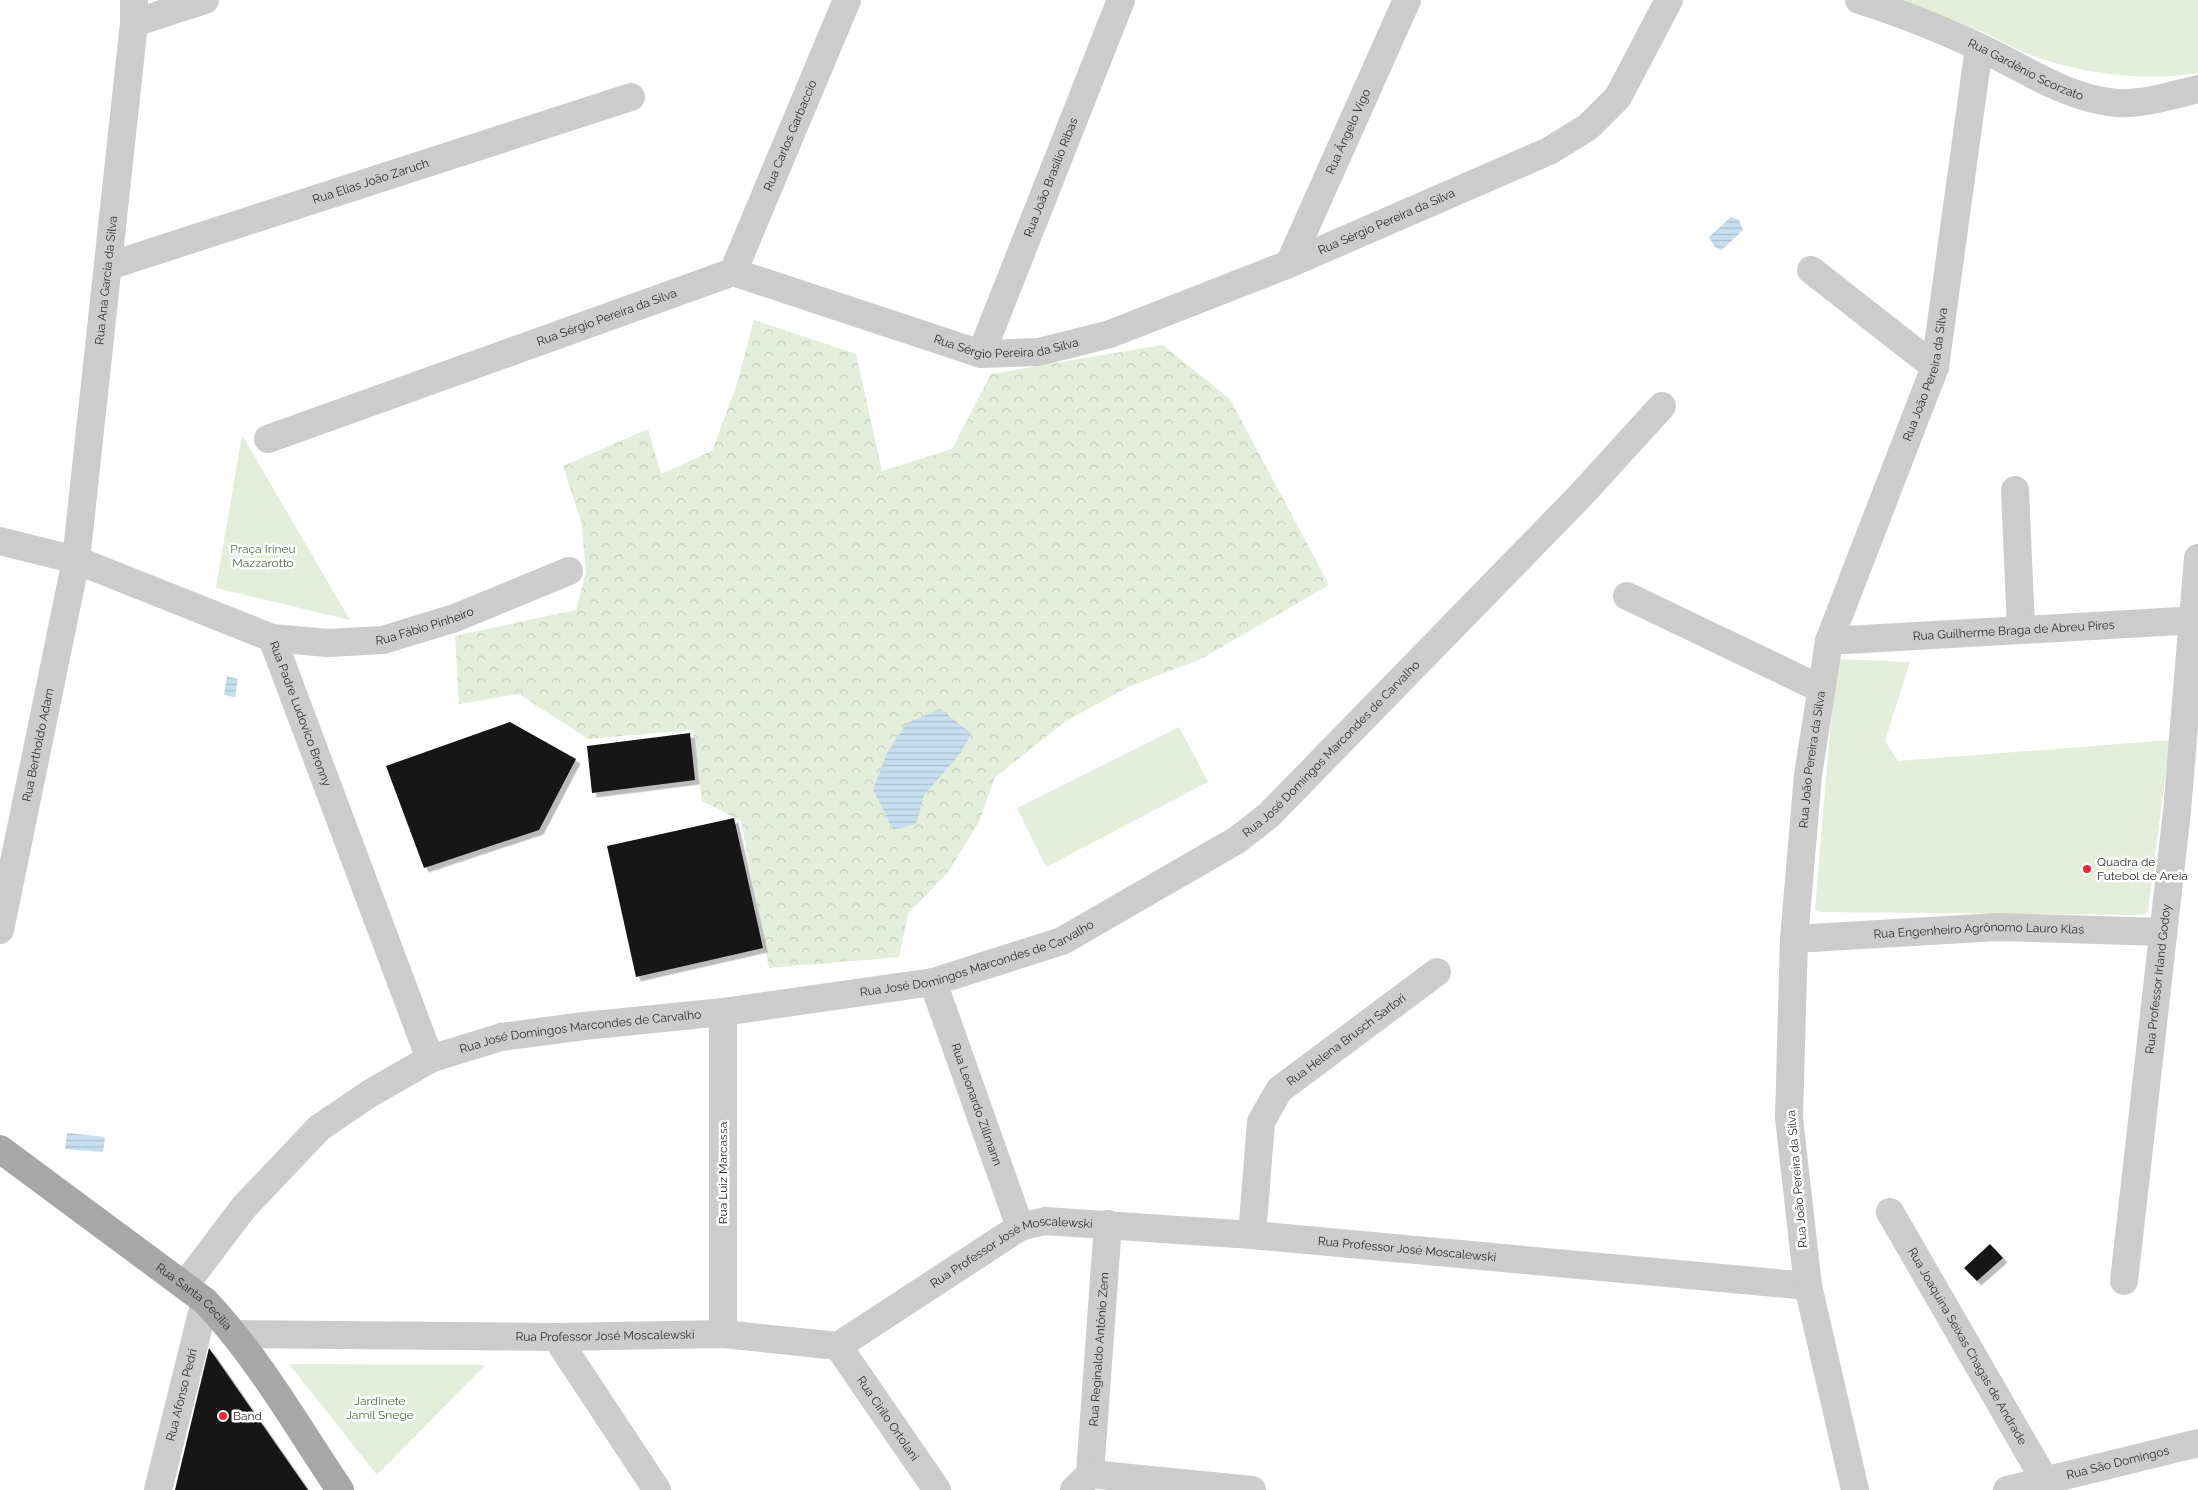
<svg xmlns="http://www.w3.org/2000/svg" width="2198" height="1490" font-family="Raleway,sans-serif">
  <style>
    .green { fill: #e5eddb }
    .forest { fill: url(#forest-crowns) }
    .water { fill: url(#water-rules) }
    .building { fill: #161616; filter: url(#shadow) }
    .lines { fill: none; stroke-linecap: round; stroke-linejoin: round }
    .minor { stroke: #ccc; stroke-width: 28 }
    .major { stroke: #a7a7a7; stroke-width: 28 }
    .poi-dot { fill: #f32434; stroke: #fff; stroke-width: 2 }
    .labels { text-anchor: middle; dominant-baseline: central; stroke-width: 5; stroke-linejoin: round; paint-order: stroke }
    .street-label { font-size: 12px; fill: #2f2f2f; stroke: #fff }
    .park-label { font-size: 12px; fill: #526e38; stroke: #fff }
    .poi-label { font-size: 12px; fill: #2f2f2f; stroke: #fff; text-anchor: start }
  </style>
  <defs>
    <pattern id="forest-crowns" width="20" height="18" patternUnits="userSpaceOnUse" patternTransform="scale(1.25)"><rect width="20" height="18" fill="#e5eddb"/><path d="M2 6a3 3 0 1 1 6 0M12 15a3 3 0 1 1 6 0" fill="none" stroke="#c5ccbc"/></pattern>
    <pattern id="water-rules" width="6" height="5" patternUnits="userSpaceOnUse" patternTransform="scale(1.25)"><rect width="6" height="5" fill="#c6dfee"/><path d="M0 2.5h6" fill="none" stroke="#aac0cc"/></pattern>
    <filter id="shadow"><feDropShadow dx="4.5" dy="4.5" stdDeviation="0" flood-color="#0004"/></filter>
  </defs>
  <rect width="100%" height="100%" fill="#fff"/>
  <g class="green">
    <path d="M1892,0H2198V73C2142,82 2079,74 2026,53C2012,48 1999,39 1985,33C1954,21 1923,11 1892,0Z"/>
    <path d="M242,435L350,620L216,588Z"/>
    <path d="M1836,659L1910,662L1885,741L1898,761L2170,740L2148,911L2144,915L1821,912L1815,910Z"/>
    <path d="M1179,727L1208,782L1046,867L1017,808Z"/>
    <path d="M289,1364L485,1365L377,1475Z"/>
  </g>
  <path class="forest" d="M754,320L856,354L882,471L952,449L991,374L1163,345L1230,399L1329,585L1201,659L1128,687L1066,721L995,777L980,820L949,871L908,914L899,957L769,968L741,821L702,801L693,730L588,739L519,694L459,704L455,636L576,610L586,572L581,521L563,466L648,429L661,474L712,451L736,387Z"/>
  <g class="water">
    <path d="M1731,217L1739,220L1743,230L1722,250L1715,247L1709,237Z"/>
    <path d="M227,676L238,679L235,697L224,695Z"/>
    <path d="M940,709L971,733L960,754L924,795L916,824L893,830L873,789L887,753L907,723Z"/>
    <path d="M67,1133L105,1137L103,1152L65,1149Z"/>
  </g>
  <g class="building">
    <path d="M510,722L576,759L539,830L424,868L386,766Z"/>
    <path d="M690,733L695,780L592,793L587,746Z"/>
    <path d="M734,818L763,948L636,977L607,846Z"/>
    <path d="M1990,1244L2003,1258L1977,1281L1964,1268Z"/>
    <path d="M209,1348L308,1490H175Z"/>
  </g>
  <g class="lines">
    <g class="minor">
      <path id="s1" d="M1859,0C1901,13 1940,29 1979,47C2024,68 2065,98 2116,103C2142,105 2173,95 2198,89"/>
      <path d="M134,23L205,0"/>
      <path id="s2" d="M1289,264L1407,0"/>
      <path id="s3" d="M109,266L631,97"/>
      <path d="M1811,270L1935,367"/>
      <path id="s4" d="M733,272L847,0"/>
      <path id="s5" d="M981,354L1121,0"/>
      <path id="s6" d="M268,439L733,272L981,354L1039,352L1110,334L1289,264L1549,151L1588,127L1618,97L1669,0"/>
      <path d="M2015,490L2021,629"/>
      <path id="s7" d="M0,541L76,560L272,638L430,1059"/>
      <path d="M1627,596L1821,689"/>
      <path id="s8" d="M272,638L328,643L383,640L455,618L569,571"/>
      <path id="s9" d="M1829,641L2198,620"/>
      <path id="s10" d="M0,930L76,560L134,23V0"/>
      <path id="s11" d="M1794,939L1997,927L2163,932"/>
      <path id="s12" d="M933,982L1020,1227"/>
      <path id="s13" d="M1890,1212L2044,1479"/>
      <path id="s14" d="M1252,1235L1261,1122L1279,1090L1437,972"/>
      <path id="s15" d="M2124,1281L2177,811L2198,558"/>
      <path id="s16" d="M185,1285L244,1207L319,1128L369,1094L430,1059L501,1037L584,1026L723,1012L933,982L1062,941L1237,840L1269,815L1581,495L1662,406"/>
      <path id="s17" d="M234,1334L556,1337L723,1334L838,1346L1020,1227L1045,1221L1252,1235L1808,1286"/>
      <path d="M723,1334V1012"/>
      <path d="M556,1337L657,1490"/>
      <path id="s18" d="M838,1346L937,1490"/>
      <path id="s19" d="M1090,1474L1108,1224"/>
      <path id="s20" d="M158,1490L205,1301"/>
      <path d="M1074,1490L1090,1474L1252,1490"/>
      <path id="s21" d="M1855,1490L1808,1286L1789,1118L1794,939L1808,775L1829,641L1935,367L1979,47"/>
      <path id="s22" d="M2007,1490L2198,1443"/>
    </g>
    <path class="major" id="s23" d="M0,1149L205,1301C258,1357 297,1426 340,1490"/>
  </g>
  <g class="poi-dot">
    <circle cx="2087" cy="869" r="5"/>
    <circle cx="223" cy="1416" r="5"/>
  </g>
  <g class="labels">
    <g class="street-label">
      <text stroke="none"><textPath href="#s1" startOffset="181">Rua Gardênio Scorzato</textPath></text>
      <text stroke="none"><textPath href="#s2" startOffset="145">Rua Ângelo Vigo</textPath></text>
      <text stroke="none"><textPath href="#s4" startOffset="148">Rua Carlos Garbaccio</textPath></text>
      <text stroke="none"><textPath href="#s5" startOffset="190">Rua João Brasílio Ribas</textPath></text>
      <text stroke="none"><textPath href="#s3" startOffset="275">Rua Elias João Zaruch</textPath></text>
      <text stroke="none"><textPath href="#s6" startOffset="1185">Rua Sérgio Pereira da Silva</textPath></text>
      <text stroke="none"><textPath href="#s10" startOffset="659">Rua Ana Garcia da Silva</textPath></text>
      <text stroke="none"><textPath href="#s6" startOffset="360">Rua Sérgio Pereira da Silva</textPath></text>
      <text stroke="none"><textPath href="#s6" startOffset="780">Rua Sérgio Pereira da Silva</textPath></text>
      <text stroke="none"><textPath href="#s21" startOffset="1142">Rua João Pereira da Silva</textPath></text>
      <text stroke="none"><textPath href="#s8" startOffset="155">Rua Fábio Pinheiro</textPath></text>
      <text stroke="none"><textPath href="#s9" startOffset="185">Rua Guilherme Braga de Abreu Pires</textPath></text>
      <text stroke="none"><textPath href="#s7" startOffset="370">Rua Padre Ludovico Bronny</textPath></text>
      <text stroke="none"><textPath href="#s10" startOffset="189">Rua Bertholdo Adam</textPath></text>
      <text stroke="none"><textPath href="#s16" startOffset="1316">Rua José Domingos Marcondes de Carvalho</textPath></text>
      <text stroke="none"><textPath href="#s21" startOffset="738">Rua João Pereira da Silva</textPath></text>
      <text stroke="none"><textPath href="#s11" startOffset="185">Rua Engenheiro Agrônomo Lauro Klas</textPath></text>
      <text stroke="none"><textPath href="#s16" startOffset="896">Rua José Domingos Marcondes de Carvalho</textPath></text>
      <text stroke="none"><textPath href="#s15" startOffset="304">Rua Professor Irland Godoy</textPath></text>
      <text stroke="none"><textPath href="#s16" startOffset="491">Rua José Domingos Marcondes de Carvalho</textPath></text>
      <text stroke="none"><textPath href="#s14" startOffset="234">Rua Helena Brusch Sartori</textPath></text>
      <text stroke="none"><textPath href="#s12" startOffset="130">Rua Leonardo Zillmann</textPath></text>
      <text transform="translate(723 1173) rotate(-90)">Rua Luiz Marcassa</text>
      <text transform="translate(1797 1179) rotate(-95)">Rua João Pereira da Silva</text>
      <text stroke="none"><textPath href="#s17" startOffset="1211">Rua Professor José Moscalewski</textPath></text>
      <text stroke="none"><textPath href="#s17" startOffset="806">Rua Professor José Moscalewski</textPath></text>
      <text stroke="none"><textPath href="#s23" startOffset="244">Rua Santa Cecília</textPath></text>
      <text stroke="none"><textPath href="#s17" startOffset="371">Rua Professor José Moscalewski</textPath></text>
      <text stroke="none"><textPath href="#s13" startOffset="155">Rua Joaquina Seixas Chagas de Andrade</textPath></text>
      <text stroke="none"><textPath href="#s19" startOffset="125">Rua Reginaldo Antônio Zem</textPath></text>
      <text stroke="none"><textPath href="#s20" startOffset="98">Rua Afonso Pedri</textPath></text>
      <text stroke="none"><textPath href="#s18" startOffset="88">Rua Cirilo Ortolani</textPath></text>
      <text stroke="none"><textPath href="#s22" startOffset="114">Rua São Domingos</textPath></text>
    </g>
    <g class="park-label">
      <text x="263" y="549">Praça Irineu<tspan x="263" dy="14">Mazzarotto</tspan></text>
      <text x="380" y="1401">Jardinete<tspan x="380" dy="14">Jamil Snege</tspan></text>
    </g>
    <g class="poi-label">
      <text x="2097" y="862">Quadra de<tspan x="2097" dy="14">Futebol de Areia</tspan></text>
      <text x="233" y="1416">Band</text>
    </g>
  </g>
</svg>
